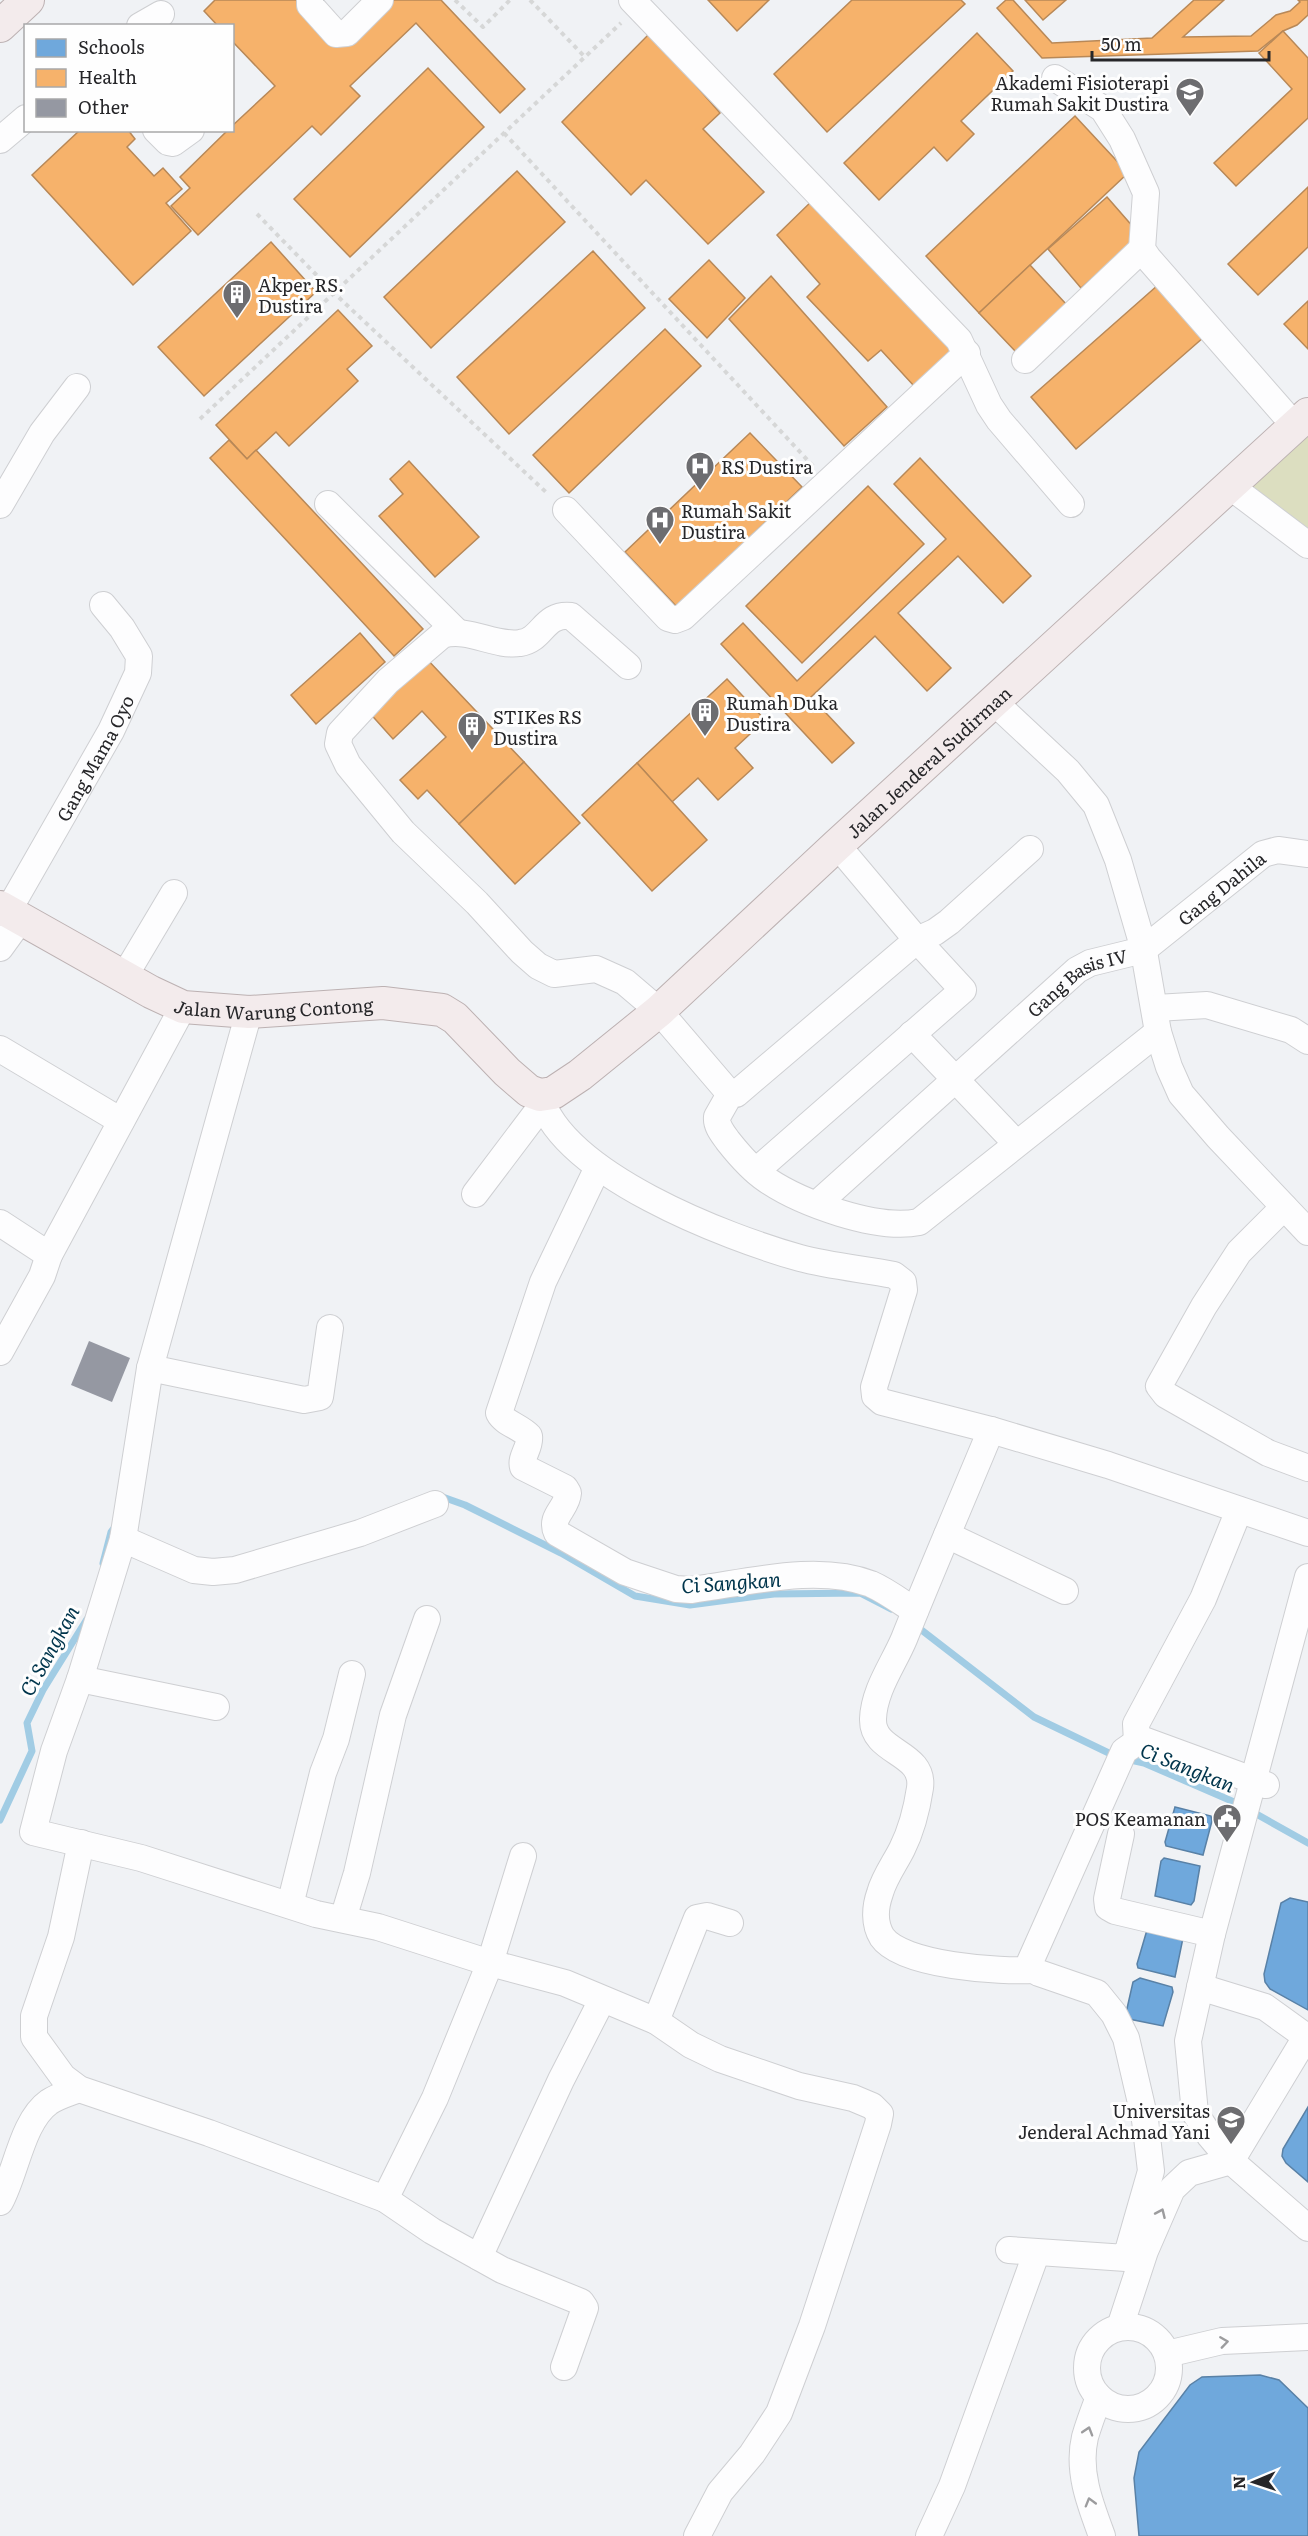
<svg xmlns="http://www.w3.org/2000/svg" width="1308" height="2536" font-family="Literata,serif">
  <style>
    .green { fill: #dcdec0 }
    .schools { fill: #6fa8dc; stroke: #5981a6; stroke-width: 1.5 }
    .health { fill: #f6b26b; stroke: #b88857; stroke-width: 1.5 }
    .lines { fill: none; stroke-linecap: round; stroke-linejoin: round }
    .stream { stroke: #a1cce4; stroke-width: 7 }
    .building { fill: #9598a2 }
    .minor-casing { stroke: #cecfd2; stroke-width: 28 }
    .major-casing { stroke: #bcb1b2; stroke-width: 34 }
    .path { stroke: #d6d7d7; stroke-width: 4; stroke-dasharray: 4.5 4.5; stroke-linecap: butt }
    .minor { stroke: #fdfdfe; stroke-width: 26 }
    .major { stroke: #f3ebec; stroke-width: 32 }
    .oneway { stroke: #9c9c9e }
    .labels { text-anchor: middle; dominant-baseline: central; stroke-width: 6; stroke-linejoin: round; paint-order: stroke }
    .poi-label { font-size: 18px; fill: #262629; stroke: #fefefe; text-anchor: start }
    .street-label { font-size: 18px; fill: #262629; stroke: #fefefe }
    .water-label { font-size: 20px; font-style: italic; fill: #00354c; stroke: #fefefe }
  </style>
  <rect width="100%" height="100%" fill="#f0f2f5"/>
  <path class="green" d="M1308,423V531L1245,480Z"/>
  <g class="schools">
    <path d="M1175,1807L1211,1816L1212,1821L1203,1855L1166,1846L1165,1842Z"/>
    <path d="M1164,1858L1200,1866L1194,1901L1191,1905L1155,1896L1161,1861Z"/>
    <path d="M1290,1898L1308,1902V2010L1270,1989L1265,1982L1264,1974L1281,1903Z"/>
    <path d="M1147,1930L1183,1938L1175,1977L1138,1968L1137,1964Z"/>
    <path d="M1140,1978L1172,1987L1173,1992L1163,2026L1129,2019L1126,2013L1133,1982Z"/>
    <path d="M1308,2107V2182L1286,2163L1282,2156L1283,2149Z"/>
    <path d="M1260,2375L1279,2380L1308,2408V2536H1139L1134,2478L1139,2452L1190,2385L1202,2377Z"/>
  </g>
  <g class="health">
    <path d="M215,0H301L343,44L389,0H441L525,89L500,113L416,23L350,86L360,96L321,135L312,126L198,235L171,206L190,188L180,177L228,130H232V126L275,86L232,41V26H218L204,11Z"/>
    <path d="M708,0H769L737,31Z"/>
    <path d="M852,0H961L965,4L827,132L774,74Z"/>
    <path d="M1006,0H1013L1052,43L1152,38L1194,0H1224L1183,37L1251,36L1276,15L1290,11L1300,2L1298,0H1308V15L1297,25L1283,31L1258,51L1042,58L997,8Z"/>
    <path d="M1025,0H1066L1043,20Z"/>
    <path d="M1283,31L1308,58V118L1236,186L1214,163L1292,89L1259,53Z"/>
    <path d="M650,33L720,113L703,129L764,192L708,244L646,180L631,195L562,122Z"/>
    <path d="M977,33L1013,71L961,121L974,134L947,161L934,147L879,200L844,163Z"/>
    <path d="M428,68L484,127L350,257L294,199Z"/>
    <path d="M1075,116L1128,173L979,313L926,256Z"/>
    <path d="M80,130H128L135,139L127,147L154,176L163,168L182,189L166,203L191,231L133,285L32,175Z"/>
    <path d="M517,171L565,222L431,348L384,297Z"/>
    <path d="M1308,187V247L1258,295L1228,264Z"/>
    <path d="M817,196L955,347L914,386L881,350L868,361L807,297L820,284L777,235Z"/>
    <path d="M1107,197L1141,236L1081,288L1048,249Z"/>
    <path d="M271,242L316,292L204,396L158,347Z"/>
    <path d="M593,251L645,308L509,434L457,377Z"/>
    <path d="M709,260L745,298L707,338L669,299Z"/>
    <path d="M1030,265L1066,304L1016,352L979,313Z"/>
    <path d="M771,276L887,407L844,446L729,319Z"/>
    <path d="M1158,285L1204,337L1076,449L1031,397Z"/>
    <path d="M1308,301V349L1284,324Z"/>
    <path d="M338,310L372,346L347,369L358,381L289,446L276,432L247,459L216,425Z"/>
    <path d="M665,329L701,366L569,493L533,455Z"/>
    <path d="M750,433L802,487L677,607L625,552Z"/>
    <path d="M229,440L247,459L256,450L423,629L394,656L210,458Z"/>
    <path d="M920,458L1031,576L1003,603L958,556L898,613L951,668L927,691L875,636L811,697L854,743L832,763L721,644L743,623L797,681L946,539L894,484Z"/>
    <path d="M409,461L479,537L435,577L379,516L403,494L390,479Z"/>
    <path d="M868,486L924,544L802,663L746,606Z"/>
    <path d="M360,633L385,662L316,724L291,695Z"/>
    <path d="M424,656L524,762L459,824L427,790L418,799L400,780L446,737L422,711L393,739L367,710Z"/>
    <path d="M727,679L765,720L735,748L753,768L718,800L698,778L672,802L637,763Z"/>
    <path d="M524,762L580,823L515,884L459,824Z"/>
    <path d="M637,763L707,840L652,891L582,815Z"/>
  </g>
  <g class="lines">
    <g class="stream">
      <path d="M437,1495L465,1505L561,1553L635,1596L690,1605L774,1594L860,1593L891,1609"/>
      <path d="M103,1563L111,1532L114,1528H117"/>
      <path d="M915,1625L1034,1717L1115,1756"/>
      <path d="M1126,1759L1144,1763L1241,1805"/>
      <path d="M1251,1811L1308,1843"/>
      <path d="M0,1820L32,1751L27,1723L43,1690L87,1619"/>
    </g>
  </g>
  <path class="building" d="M89,1341L130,1358L112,1402L71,1385Z"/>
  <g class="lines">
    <g class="minor-casing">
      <g id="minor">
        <path d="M310,0V5L336,34L347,33L380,0"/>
        <path d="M632,0L959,340L989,405L999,420L1071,504"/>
        <path d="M140,26L161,14"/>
        <path d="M1055,78L1103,109L1122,139L1146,193L1142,249L1148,258L1295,426"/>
        <path d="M156,130L168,142L173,143L191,130"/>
        <path d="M0,140L26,118"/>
        <path d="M1025,360L1142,249"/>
        <path d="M1231,487L1308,545"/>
        <path d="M328,504L458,633"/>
        <path d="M0,505L42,433L77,387"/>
        <path d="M566,510L668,618L675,620L683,617L967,353"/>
        <path d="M628,666L571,616C543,613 543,640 520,643C494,647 469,627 442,635L388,681L340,733L338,744L348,765L403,832L477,903L522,952L538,966L554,974L596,969L625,982L659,1011L730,1094"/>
        <path d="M994,702L1068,771L1096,805L1118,860L1143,946L1158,1032L1169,1067L1181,1094L1218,1137L1308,1232"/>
        <path d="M1030,849L949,922L935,932L917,940L736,1094H730L717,1117C716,1126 723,1134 728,1141C739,1155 752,1170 767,1180C801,1203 877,1231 919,1222L1158,1032"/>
        <path id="s1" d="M8,911L111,731L138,673L139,656L122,628L103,605"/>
        <path d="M0,948L21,919"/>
        <path d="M124,977L174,893"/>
        <path d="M1156,1008L1207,1005L1291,1030L1308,1041"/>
        <path d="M249,1012L150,1368L123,1539L80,1679L54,1751L33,1832L141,1858L316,1914L378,1927L490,1963L565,1983L656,2021L691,2045L720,2059L799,2086L853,2098L872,2106L880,2114L878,2124L812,2326L779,2413L752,2454L720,2492L697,2536"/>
        <path d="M912,1034L1016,1143"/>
        <path d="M0,1049L121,1121"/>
        <path d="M540,1095C560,1174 728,1238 800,1258C830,1266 863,1269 894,1275L903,1282L904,1290L874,1387L875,1396L882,1402L991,1430L1108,1465L1308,1533"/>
        <path d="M598,1167L543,1282L499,1413C504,1423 521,1427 529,1436C531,1447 520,1457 523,1467L565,1488L568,1493C567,1509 549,1516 557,1533L625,1572L676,1589L691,1590C746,1583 817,1563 871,1584C887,1591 901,1602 915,1611"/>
        <path d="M756,1171L963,990L917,940L837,845"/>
        <path d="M475,1194L543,1104"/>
        <path id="s2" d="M817,1204L1077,970L1090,963L1143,950L1263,854L1278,850L1308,854"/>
        <path d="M1284,1207L1239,1252L1204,1306L1159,1386L1166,1395L1268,1453L1308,1468"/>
        <path d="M0,1223L49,1255L183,1007"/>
        <path d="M0,1352L42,1276L49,1255"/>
        <path d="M150,1368L304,1400L320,1397L330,1328"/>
        <path d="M991,1430C962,1500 932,1569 904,1639C893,1665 874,1690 873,1719C872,1754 925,1751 920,1788C917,1808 911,1831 902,1849C895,1863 884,1878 880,1893C875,1907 874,1924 882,1937C902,1966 1001,1972 1034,1970"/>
        <path d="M947,1535L1065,1591"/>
        <path d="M123,1539L194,1570L213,1572L235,1570L360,1533L435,1504"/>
        <path d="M1308,1577L1212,1934L1188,2041L1195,2113L1210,2136L1231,2161L1308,2228"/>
        <path d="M80,1679L216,1707"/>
        <path d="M1137,1742L1136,1724L1203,1599L1239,1510"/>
        <path d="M1121,1834L1107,1899L1108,1907L1115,1911L1212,1934"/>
        <path d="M81,1843L61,1937L34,2016V2037L63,2077L79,2089L209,2133L385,2199L432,2231L502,2270L581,2302L585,2308L564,2367"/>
        <path d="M290,1905L323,1773L336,1739L352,1674"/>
        <path d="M343,1919L357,1873L393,1715L427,1619"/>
        <path d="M1200,1987L1265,2007L1308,2038"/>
        <path d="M656,2021L697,1918L707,1916L730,1923"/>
        <path d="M385,2199L435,2098L490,1963L523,1856"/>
        <path d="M0,2202C16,2173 22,2121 49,2102C58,2096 69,2093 79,2089"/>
        <path d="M1009,2250L1126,2258L1151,2171L1145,2120L1126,2038L1114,2014L1097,1993L1039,1973L1034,1970L1030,1962L1124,1751L1137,1742L1146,1741L1266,1785"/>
        <path d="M479,2257L561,2080L602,2000"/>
        <path d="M1120,2327L1145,2251L1172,2189L1189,2173L1231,2161L1306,2037"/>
        <circle cx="1128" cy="2368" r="41"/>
        <path d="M1167,2354L1222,2341L1308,2337"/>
        <path d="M1099,2397C1094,2410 1089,2423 1085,2437C1077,2471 1090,2504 1102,2536"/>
        <path d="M929,2536L952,2486L1036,2254"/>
      </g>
    </g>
    <g class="major-casing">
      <g id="major">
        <path d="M0,26L28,0"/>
        <path id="s3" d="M0,907L151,992L183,1007L249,1012L383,1003L442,1010L455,1018L507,1072L529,1091L540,1095L553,1093L580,1075L659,1011L837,845L1308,414"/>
      </g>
    </g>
    <g class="path">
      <path d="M455,0L483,27L510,0"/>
      <path d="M530,0L585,57"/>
      <path d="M504,133L813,466"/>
      <path d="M257,214L334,293L548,494"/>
      <path d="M200,419L621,23"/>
    </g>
    <use href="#minor" class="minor"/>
    <use href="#major" class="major"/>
  </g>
  <defs><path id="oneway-chevron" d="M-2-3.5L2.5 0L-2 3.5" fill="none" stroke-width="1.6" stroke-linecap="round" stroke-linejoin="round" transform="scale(1.5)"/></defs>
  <g class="oneway">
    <use href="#oneway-chevron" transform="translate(1161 2213) rotate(-66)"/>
    <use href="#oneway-chevron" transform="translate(1224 2342) rotate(-8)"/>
    <use href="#oneway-chevron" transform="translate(1088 2431) rotate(-73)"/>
    <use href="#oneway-chevron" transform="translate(1090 2502) rotate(-106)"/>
  </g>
  <defs>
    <g id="university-pin" transform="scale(1.5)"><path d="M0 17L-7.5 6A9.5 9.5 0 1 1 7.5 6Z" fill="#6d6d70" stroke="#fefefe"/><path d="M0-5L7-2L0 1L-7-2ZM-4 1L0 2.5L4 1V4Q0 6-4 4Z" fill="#fff"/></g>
    <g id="building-pin" transform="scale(1.5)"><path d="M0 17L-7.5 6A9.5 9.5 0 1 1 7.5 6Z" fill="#6d6d70" stroke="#fefefe"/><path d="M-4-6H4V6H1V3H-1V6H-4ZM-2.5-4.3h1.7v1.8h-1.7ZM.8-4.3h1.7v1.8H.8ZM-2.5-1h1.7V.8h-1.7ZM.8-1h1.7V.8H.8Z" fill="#fff"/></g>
    <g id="hospital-pin" transform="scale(1.5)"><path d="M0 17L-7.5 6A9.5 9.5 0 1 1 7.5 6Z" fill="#6d6d70" stroke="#fefefe"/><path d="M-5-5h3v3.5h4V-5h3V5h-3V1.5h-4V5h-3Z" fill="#fff"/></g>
    <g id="civic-pin" transform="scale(1.5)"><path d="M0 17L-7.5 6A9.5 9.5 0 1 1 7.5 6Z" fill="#6d6d70" stroke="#fefefe"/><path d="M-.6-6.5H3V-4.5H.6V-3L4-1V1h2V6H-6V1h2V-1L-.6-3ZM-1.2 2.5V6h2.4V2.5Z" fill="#fff"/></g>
  </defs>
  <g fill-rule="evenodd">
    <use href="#university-pin" x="1190" y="92"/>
    <use href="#building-pin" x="237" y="294"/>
    <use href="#hospital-pin" x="700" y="466"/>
    <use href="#hospital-pin" x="660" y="520"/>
    <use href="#building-pin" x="705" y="712"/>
    <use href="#building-pin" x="472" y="726"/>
    <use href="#civic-pin" x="1227" y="1818"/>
    <use href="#university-pin" x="1231" y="2120"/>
  </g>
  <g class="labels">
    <g class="poi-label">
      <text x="1169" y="82" text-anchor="end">Akademi Fisioterapi<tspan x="1169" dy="21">Rumah Sakit Dustira</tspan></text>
      <text x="258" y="284">Akper RS.<tspan x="258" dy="21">Dustira</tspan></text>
      <text x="721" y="466">RS Dustira</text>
      <text x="681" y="510">Rumah Sakit<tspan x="681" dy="21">Dustira</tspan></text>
      <text x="726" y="702">Rumah Duka<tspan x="726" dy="21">Dustira</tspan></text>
      <text x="493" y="716">STIKes RS<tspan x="493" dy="21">Dustira</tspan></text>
      <text x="1206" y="1818" text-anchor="end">POS Keamanan</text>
      <text x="1210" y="2110" text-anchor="end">Universitas<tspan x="1210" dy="21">Jenderal Achmad Yani</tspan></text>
    </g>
    <g class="street-label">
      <text stroke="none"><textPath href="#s1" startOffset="176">Gang Mama Oyo</textPath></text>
      <text stroke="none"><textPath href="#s3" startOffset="1114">Jalan Jenderal Sudirman</textPath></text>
      <text stroke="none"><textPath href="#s2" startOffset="519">Gang Dahila</textPath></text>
      <text stroke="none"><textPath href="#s2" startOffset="344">Gang Basis IV</textPath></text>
      <text stroke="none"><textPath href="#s3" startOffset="300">Jalan Warung Contong</textPath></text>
    </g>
    <g class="water-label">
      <text transform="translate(731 1581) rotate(-4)">Ci Sangkan</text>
      <text transform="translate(48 1650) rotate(-61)">Ci Sangkan</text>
      <text transform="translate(1188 1766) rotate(22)">Ci Sangkan</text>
    </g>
  </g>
  <rect x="24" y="24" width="210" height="108" fill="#fefefe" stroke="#a8a8a9" stroke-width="1.5"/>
  <rect x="36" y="39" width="30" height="18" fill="#6fa8dc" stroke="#a8a8a9" stroke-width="1.5"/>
  <text x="78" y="54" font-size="18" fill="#262629">Schools</text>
  <rect x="36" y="69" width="30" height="18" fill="#f6b26b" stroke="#a8a8a9" stroke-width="1.5"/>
  <text x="78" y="84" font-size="18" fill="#262629">Health</text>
  <rect x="36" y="99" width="30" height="18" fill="#9598a2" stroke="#a8a8a9" stroke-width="1.5"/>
  <text x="78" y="114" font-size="18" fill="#262629">Other</text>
  <g transform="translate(1254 2482) rotate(268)" stroke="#fefefe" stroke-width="4.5" paint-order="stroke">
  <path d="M0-4.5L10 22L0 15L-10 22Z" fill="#262629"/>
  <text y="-9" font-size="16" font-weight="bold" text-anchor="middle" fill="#262629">N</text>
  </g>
  <path d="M1092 51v9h177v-9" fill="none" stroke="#262629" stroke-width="3"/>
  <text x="1101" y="51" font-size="18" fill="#262629" stroke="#fefefe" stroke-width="4.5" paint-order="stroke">50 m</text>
</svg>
